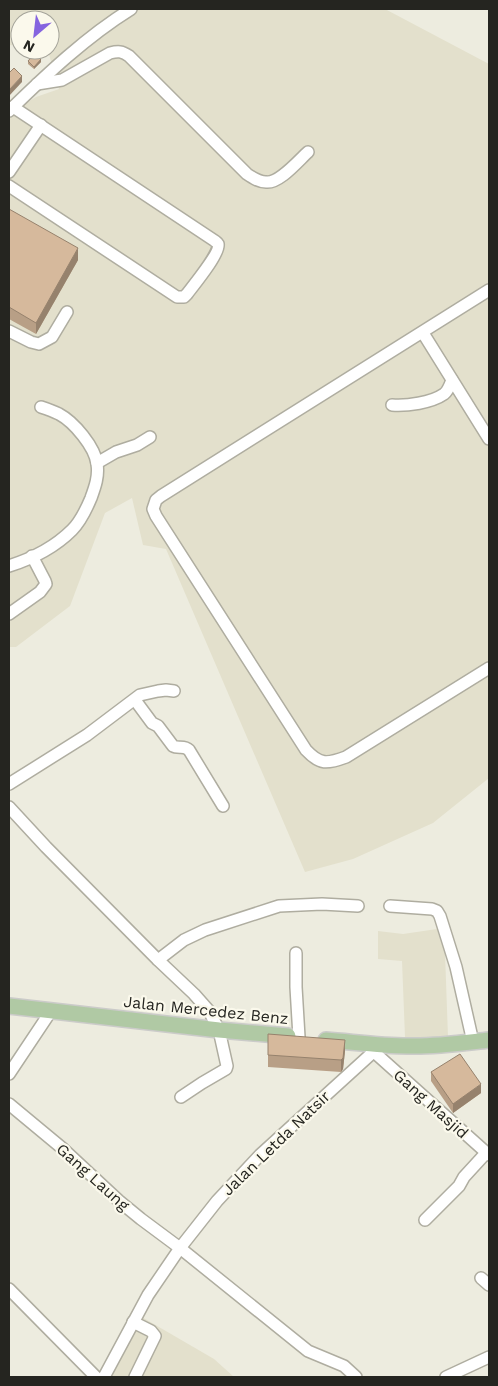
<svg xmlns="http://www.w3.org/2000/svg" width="498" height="1386" font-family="'Work Sans',sans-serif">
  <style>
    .built { fill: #e3e0cc }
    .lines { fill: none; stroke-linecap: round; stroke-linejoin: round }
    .minor-casing { stroke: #afada0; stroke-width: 14 }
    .major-casing { stroke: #cbcbc9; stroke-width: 18 }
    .minor { stroke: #fff; stroke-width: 11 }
    .major { stroke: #b0c9a4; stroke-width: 15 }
    .wall { fill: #b89f86 }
    .shaded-wall { fill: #96826d }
    .building { fill: #d6b99c; stroke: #96826d }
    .labels { text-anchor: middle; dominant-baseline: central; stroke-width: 4.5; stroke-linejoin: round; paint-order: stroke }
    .street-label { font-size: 16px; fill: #252520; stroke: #fbf9ec }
  </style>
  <rect width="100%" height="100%" fill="#edecdf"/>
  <g class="built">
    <path d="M9,9H385L489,64V778L433,823L353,859L305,872L166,549L143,545L132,498L105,513L70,606L16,647H9V114L36,97L59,89L48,51L42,50H50V20H20V46L9,45Z"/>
    <path d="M437,929L445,953L448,1037H405L402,961L378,959V931L403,934Z"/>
    <path d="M140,1316L214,1359L234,1377H107Z"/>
  </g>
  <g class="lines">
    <g class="minor-casing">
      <g id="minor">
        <path d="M37,84L62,80L110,53C118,51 122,51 129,56L247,174C253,178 259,182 266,182C279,184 298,161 308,152"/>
        <path d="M9,111C47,74 86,37 131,9"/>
        <path d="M9,172L41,125"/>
        <path d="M9,186L177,297H184L187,294C193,286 221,252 218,244C217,242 216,242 215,241L13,107"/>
        <path d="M489,290L161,496L156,500L153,509L156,516L306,750C320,765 327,764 346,757L489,668"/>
        <path d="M9,331L31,342L39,344L52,337L67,312"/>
        <path d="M423,333L489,439"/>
        <path d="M392,405C407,406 431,403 444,394C448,391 450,385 452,380"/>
        <path d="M97,463L116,452L137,445L150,437"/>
        <path d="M9,566C31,559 55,547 72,530C81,521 86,510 91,498C95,487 99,476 97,464C95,447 74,422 59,414C53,411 47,409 41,407"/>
        <path d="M9,614L40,592L46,584L45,581L32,556"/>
        <path d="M135,700L152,723L158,726L173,746C178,749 184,745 189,750L223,806"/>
        <path d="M9,784L87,735L140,695L158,691L166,690L174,691"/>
        <path d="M9,807L46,847L158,960L194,994L209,1011L219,1030L227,1066L226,1069L202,1083L181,1097"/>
        <path d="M390,906L432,909L437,911L440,916L456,967L473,1042"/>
        <path d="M296,953V987L299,1037"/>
        <path d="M158,960L184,940L205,930L279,906L322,904L358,906"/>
        <path d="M374,1052L489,1155"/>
        <path d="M9,1074L51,1011"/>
        <path d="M9,1104L62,1148L119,1201L141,1219L180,1248L308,1351L344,1366L356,1377"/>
        <path d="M425,1220L459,1186L464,1177L486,1153"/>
        <path d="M481,1278L489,1285"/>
        <path d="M9,1289L96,1377"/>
        <path d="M133,1322L151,1331L155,1336L135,1377"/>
        <path d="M104,1377L148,1295L180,1248L217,1201L260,1155L381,1045"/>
        <path d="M446,1377L489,1357"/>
      </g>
    </g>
    <g class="major-casing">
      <g id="major">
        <path d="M9,1006L219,1030L288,1036"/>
        <path d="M326,1040C353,1042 380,1046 408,1046C435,1047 462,1043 489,1040"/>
      </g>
    </g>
    <use href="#minor" class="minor"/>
    <use href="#major" class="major"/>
  </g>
  <g class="wall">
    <path d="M28,61L41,62L34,69L28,64Z"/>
    <path d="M9,209L78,260L36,334L9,319Z"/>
    <path d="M268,1034L345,1051L343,1069L341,1072L268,1067Z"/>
    <path d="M431,1072L481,1093L453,1113L431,1081Z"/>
  </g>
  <g class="shaded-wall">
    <path d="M41,59V62L34,69V67Z"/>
    <path d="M22,76V82L9,96V90Z"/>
    <path d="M78,248V260L36,334V323Z"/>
    <path d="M345,1040V1051L343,1069L341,1072V1060Z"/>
    <path d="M481,1084V1093L453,1113V1104Z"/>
  </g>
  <g class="building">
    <path d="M35,53L41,59L34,67L28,61Z"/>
    <path d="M14,68L22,76L9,90V73Z"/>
    <path d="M9,209L78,248L36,323L9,307Z"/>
    <path d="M268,1034L345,1040L343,1058L341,1060L268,1055Z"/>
    <path d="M460,1054L481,1084L453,1104L431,1072Z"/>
  </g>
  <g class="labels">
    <g class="street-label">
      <text transform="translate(206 1010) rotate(6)">Jalan Mercedez Benz</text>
      <text transform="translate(431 1104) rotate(42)">Gang Masjid</text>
      <text transform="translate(276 1143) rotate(-44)">Jalan Letda Natsir</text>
      <text transform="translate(93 1177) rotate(42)">Gang Laung</text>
    </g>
  </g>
  <rect width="498" height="1386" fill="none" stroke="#252520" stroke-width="20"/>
  <g transform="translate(35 35) rotate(208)"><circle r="24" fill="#fbf9ec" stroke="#a5a49a"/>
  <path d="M0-4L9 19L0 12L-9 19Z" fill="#8564df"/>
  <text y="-8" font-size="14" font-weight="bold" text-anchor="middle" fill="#252520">N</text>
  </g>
</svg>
